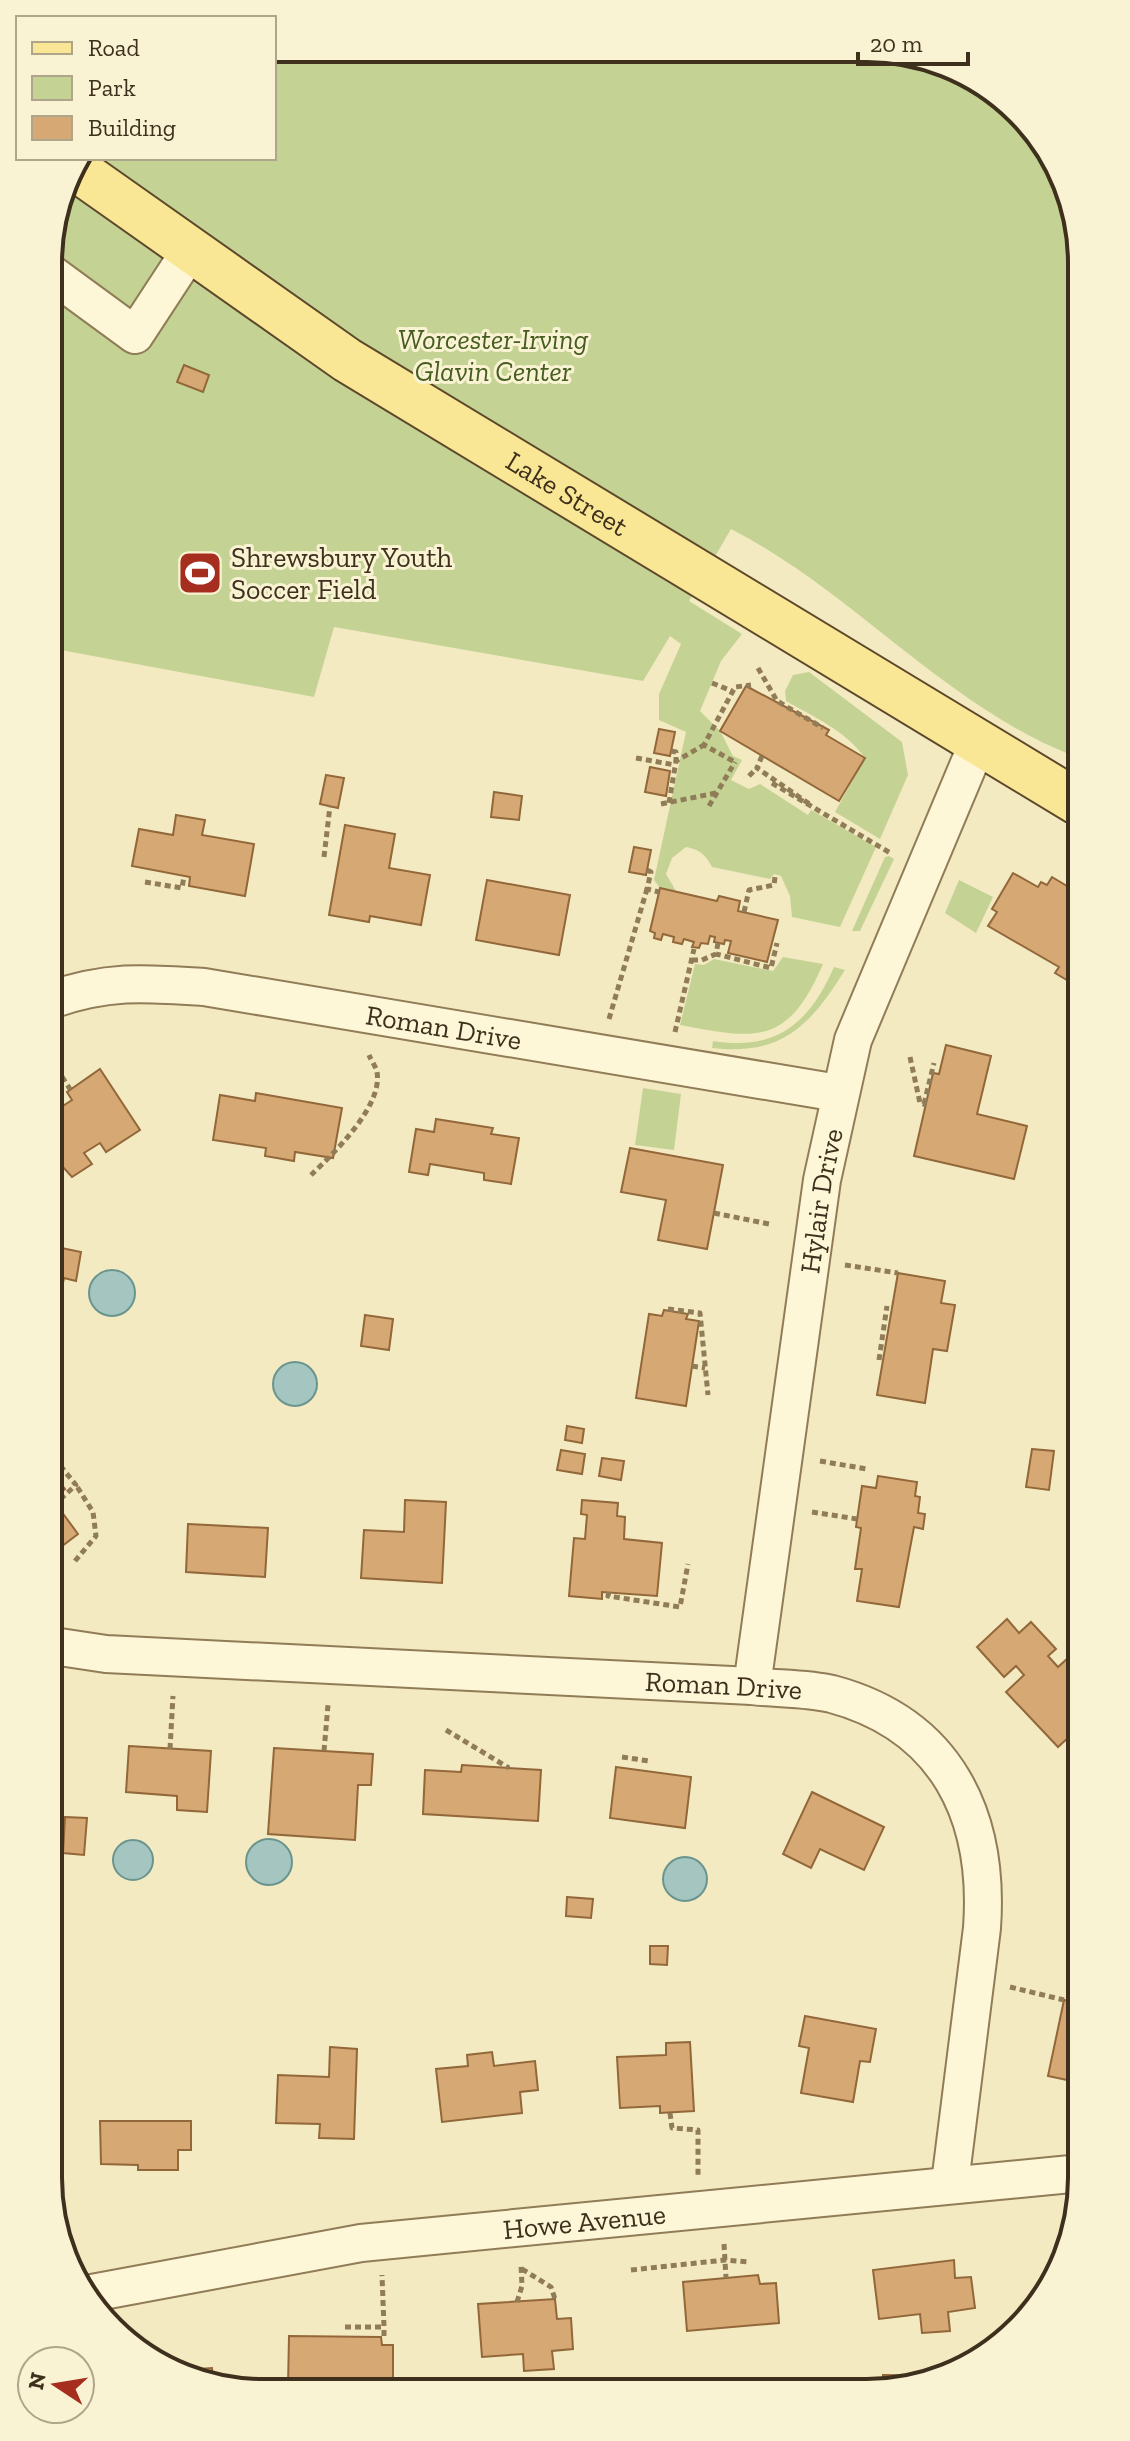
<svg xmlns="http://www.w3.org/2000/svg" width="1130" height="2441" font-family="'Zilla Slab',serif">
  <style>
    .green { fill: #c4d394 }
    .water { fill: #a5c5c0; stroke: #6a958f; stroke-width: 2 }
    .building { fill: #d6a873; stroke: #926739; stroke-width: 2 }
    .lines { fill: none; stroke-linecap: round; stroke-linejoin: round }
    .minor-casing { stroke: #907c57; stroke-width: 40 }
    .major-casing { stroke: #5d482b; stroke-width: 48 }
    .path { stroke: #907c57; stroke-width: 5; stroke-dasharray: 6 4; stroke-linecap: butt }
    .minor { stroke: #fdf6d7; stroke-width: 36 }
    .major { stroke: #fae796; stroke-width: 44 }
    .labels { text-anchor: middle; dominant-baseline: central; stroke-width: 6; stroke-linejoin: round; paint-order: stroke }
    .park-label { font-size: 28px; font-style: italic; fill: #465d21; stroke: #f9f3d3 }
    .street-label { font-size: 28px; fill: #3e301d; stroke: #f9f3d3 }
    .poi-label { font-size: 28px; fill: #3e301d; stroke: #f9f3d3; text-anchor: start }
    .rim { fill: none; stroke: #3e301d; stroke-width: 4 }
  </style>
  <rect width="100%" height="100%" fill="#f3eac2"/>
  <g class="green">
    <path d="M274,48L908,52L1009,102L1075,207L1076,757C946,707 854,592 731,529L689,601L742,634L721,661L700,711L720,731L733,756L742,760L731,780L749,789L760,784L808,815L811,810L876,847L840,927L792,917L790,896L781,876L774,874L770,879L712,867C705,854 700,850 686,847L672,858L666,874L676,891L660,888L654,880L686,732L659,720V694L681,644L670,636L643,681L334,627L314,697L50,648L48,249L70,168L78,158H274Z"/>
    <path d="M809,672L902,742L908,775L880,839L835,812L865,758C846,731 814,717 786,701L785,691L793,675Z"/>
    <path d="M889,856L894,859L860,931H852L885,857Z"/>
    <path d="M959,880L993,897L976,933L945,913Z"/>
    <path d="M783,957L823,964C788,1045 758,1040 680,1025L695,964L704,965L714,959L773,971Z"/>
    <path d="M834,967L845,970C810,1026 782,1056 712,1048L713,1041C776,1051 809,1024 834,967Z"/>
    <path d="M643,1088L681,1094L674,1150L635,1145Z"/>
  </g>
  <g class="water">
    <circle cx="112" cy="1293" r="23"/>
    <circle cx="295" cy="1384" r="22"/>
    <circle cx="269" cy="1862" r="23"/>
    <circle cx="133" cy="1860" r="20"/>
    <circle cx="685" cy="1879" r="22"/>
  </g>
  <g class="building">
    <path d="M184,365L209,375L203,392L177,382Z"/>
    <path d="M746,686L829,730L826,735L865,758L839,801L720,731Z"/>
    <path d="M659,729L675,732L670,756L654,753Z"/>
    <path d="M650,767L670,771L666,796L645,792Z"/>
    <path d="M326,775L344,778L338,808L320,804Z"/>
    <path d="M494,792L522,796L519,820L491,817Z"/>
    <path d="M176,815L205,820L202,835L254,844L245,896L189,886L190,877L132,866L139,829L173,835Z"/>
    <path d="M345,825L395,834L389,868L430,875L421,925L370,916L369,922L329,915Z"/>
    <path d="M634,847L651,850L646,875L629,872Z"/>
    <path d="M51,856L60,875L51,879Z"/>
    <path d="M1013,873L1038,887L1041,882L1047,885L1052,877L1077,892V986L1055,973L1059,967L988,926L997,912L992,909Z"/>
    <path d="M487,880L570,895L559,955L476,940Z"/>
    <path d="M660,888L717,901L719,896L740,901L738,911L778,920L767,962L728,953L731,941L725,940L724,944L714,942L715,937L710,936L708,944L701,943L699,948L692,947L694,942L684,939L682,944L673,942L674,937L663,934L661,940L654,938L655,933L650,931Z"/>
    <path d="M946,1045L991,1056L977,1114L1027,1126L1014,1179L914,1156L933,1073L939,1074Z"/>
    <path d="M100,1069L140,1130L106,1152L100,1143L84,1153L92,1164L72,1177L52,1155V1113L72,1100L67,1092Z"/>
    <path d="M256,1093L342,1108L333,1158L295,1152L294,1161L265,1156L266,1148L213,1140L220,1095L255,1101Z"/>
    <path d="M436,1119L493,1128L491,1134L519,1138L511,1184L484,1180V1173L430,1164L428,1175L409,1172L416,1129L434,1132Z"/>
    <path d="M630,1148L723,1165L707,1249L658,1240L666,1200L621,1192Z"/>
    <path d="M52,1246L81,1252L76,1281L64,1278L52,1335Z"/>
    <path d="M898,1273L945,1281L941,1303L955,1305L947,1351L933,1349L925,1403L877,1395Z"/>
    <path d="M664,1310L688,1314L686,1319L699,1321L686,1406L636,1398L649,1314L662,1316Z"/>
    <path d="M365,1315L393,1319L389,1350L361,1346Z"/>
    <path d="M567,1426L584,1429L582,1443L565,1440Z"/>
    <path d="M1032,1449L1054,1451L1049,1490L1026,1487Z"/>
    <path d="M561,1450L585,1454L582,1474L557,1470Z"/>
    <path d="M602,1458L624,1461L621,1480L599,1476Z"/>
    <path d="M53,1473L65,1489L53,1498Z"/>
    <path d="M878,1476L917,1482L915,1496L920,1497L918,1513L925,1514L923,1529L914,1527L899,1607L857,1601L862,1569H855L861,1528L856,1527L862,1486L876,1488Z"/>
    <path d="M53,1500L78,1534L53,1553Z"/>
    <path d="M405,1500L446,1502L442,1583L361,1578L364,1530L404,1532Z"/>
    <path d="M582,1500L618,1503L617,1516L625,1517L624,1539L662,1543L657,1596L602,1592V1599L569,1596L574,1538L585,1539L587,1515L581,1514Z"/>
    <path d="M188,1524L268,1528L265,1577L186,1572Z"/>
    <path d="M1007,1619L1019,1633L1031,1622L1056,1649L1048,1656L1058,1667L1080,1647V1727L1058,1747L1006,1692L1024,1675L1016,1666L1004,1677L977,1647Z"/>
    <path d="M129,1746L211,1751L207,1812L177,1810V1796L126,1792Z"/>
    <path d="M274,1748L373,1754L371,1785H358L355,1840L268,1834Z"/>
    <path d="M462,1765L541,1770L538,1821L423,1814L425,1770L461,1772Z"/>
    <path d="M616,1767L691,1777L685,1828L610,1818Z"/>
    <path d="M812,1792L884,1827L864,1870L820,1849L811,1868L783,1854Z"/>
    <path d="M65,1817L87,1818L84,1855L63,1853Z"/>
    <path d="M1071,1834H1080L1081,1919H1073Z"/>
    <path d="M567,1897L593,1899L591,1918L566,1916Z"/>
    <path d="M650,1946H668L667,1965L650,1964Z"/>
    <path d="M1064,2000L1081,2003V2083L1048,2076Z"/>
    <path d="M805,2016L876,2029L870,2062L860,2061L853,2102L801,2093L809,2048L799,2046Z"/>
    <path d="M690,2042L694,2111L660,2113V2106L620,2108L617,2057L666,2055V2043Z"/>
    <path d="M330,2047L357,2049L354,2139L319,2138L320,2124L276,2123L278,2075L329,2077Z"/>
    <path d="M492,2052L494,2066L535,2061L538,2090L520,2092L522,2113L442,2122L436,2069L468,2066L467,2055Z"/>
    <path d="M100,2121H191V2150H178V2170H138V2165L101,2164Z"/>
    <path d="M954,2260L955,2278L971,2277L975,2308L948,2312L950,2331L922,2333L920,2314L879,2319L873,2270Z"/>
    <path d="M758,2275L760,2284L776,2283L779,2323L687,2331L683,2282Z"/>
    <path d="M555,2299L557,2319L571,2318L573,2349L552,2351L554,2369L524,2371L523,2354L482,2357L478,2304Z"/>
    <path d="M289,2336L381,2337L382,2345H393V2387H288Z"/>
    <path d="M212,2368L213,2385L183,2370Z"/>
    <path d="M883,2375L944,2376L923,2386H883Z"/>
  </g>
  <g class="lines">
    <g class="minor-casing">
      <g id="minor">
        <path d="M49,272L135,335L190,251"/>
        <path id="s1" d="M51,1000C107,980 145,983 204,987L838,1093"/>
        <path id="s2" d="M53,1646L106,1654L752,1686C778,1689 807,1688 832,1694C947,1725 990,1816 982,1928L950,2183"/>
        <path id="s3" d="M752,1686L822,1180L853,1040L979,740"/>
        <path id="s4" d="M92,2293L361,2243L1081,2173"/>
      </g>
    </g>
    <g class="major-casing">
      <g id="major">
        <path id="s5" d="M72,166L347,360L1077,802"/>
      </g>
    </g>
    <g class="path">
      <path d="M758,668L777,701L823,728"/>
      <path d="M712,683L732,691"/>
      <path d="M671,751L676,752V761"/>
      <path d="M762,756L757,768L811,805"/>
      <path d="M636,758L675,765"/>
      <path d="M733,761L704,745L735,687L751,685"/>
      <path d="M749,776L757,768"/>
      <path d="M772,783L892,854"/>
      <path d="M669,803L676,761L704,745"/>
      <path d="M661,804L716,793"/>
      <path d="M709,806L735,762"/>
      <path d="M324,857L330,806"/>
      <path d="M647,870L651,872L647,889L659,892"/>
      <path d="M145,882L182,888L184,876"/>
      <path d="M744,912L749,890L774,885L775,877"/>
      <path d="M718,943L716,954L771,968L777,943"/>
      <path d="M692,960H702L716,954"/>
      <path d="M609,1019L647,889"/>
      <path d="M675,1032L694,949"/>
      <path d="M910,1057L920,1103L926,1105"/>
      <path d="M51,1060L70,1089"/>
      <path d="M924,1104L934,1063"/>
      <path d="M311,1175C334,1153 383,1106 377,1072C376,1067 371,1060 369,1055"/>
      <path d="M714,1213L769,1224"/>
      <path d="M845,1265L898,1273"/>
      <path d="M668,1309L700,1313L708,1395"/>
      <path d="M879,1360L887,1306"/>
      <path d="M692,1366L705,1368"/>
      <path d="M53,1423L61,1425L58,1463L76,1485L56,1503"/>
      <path d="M820,1461L867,1469"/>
      <path d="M812,1512L857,1519"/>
      <path d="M75,1561L96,1536L93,1512L76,1485"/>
      <path d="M609,1592L608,1596L680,1607L688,1564"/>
      <path d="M446,1730L509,1768"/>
      <path d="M170,1749L173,1696"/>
      <path d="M324,1751L328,1705"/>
      <path d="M622,1757L649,1761"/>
      <path d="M1010,1987L1064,2000"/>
      <path d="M670,2113L672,2128L698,2130V2176"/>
      <path d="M724,2244L726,2278"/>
      <path d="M522,2269L551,2287L555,2299"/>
      <path d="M631,2270L725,2260L749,2262"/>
      <path d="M517,2302L522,2286L521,2264"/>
      <path d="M345,2327H384L382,2275"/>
      <path d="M384,2336V2327"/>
    </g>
    <use href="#minor" class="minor"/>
    <use href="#major" class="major"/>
  </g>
  <defs>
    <g id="stadium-square" transform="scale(2.3)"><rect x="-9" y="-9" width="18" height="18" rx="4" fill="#a62e1f" stroke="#f9f3d3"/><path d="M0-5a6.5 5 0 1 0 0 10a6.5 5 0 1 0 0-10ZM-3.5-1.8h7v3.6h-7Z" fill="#fff"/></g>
  </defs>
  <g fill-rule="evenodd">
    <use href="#stadium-square" x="200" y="573"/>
  </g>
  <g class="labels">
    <g class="park-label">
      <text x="493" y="339">Worcester-Irving<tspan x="493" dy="32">Glavin Center</tspan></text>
    </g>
    <g class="street-label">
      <text stroke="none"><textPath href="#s5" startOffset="594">Lake Street</textPath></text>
      <text stroke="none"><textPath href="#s1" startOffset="398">Roman Drive</textPath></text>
      <text stroke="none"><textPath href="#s3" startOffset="490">Hylair Drive</textPath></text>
      <text stroke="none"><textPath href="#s2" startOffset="672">Roman Drive</textPath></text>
      <text stroke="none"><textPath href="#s4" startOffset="498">Howe Avenue</textPath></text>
    </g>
    <g class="poi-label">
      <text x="231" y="557">Shrewsbury Youth<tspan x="231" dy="32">Soccer Field</tspan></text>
    </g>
  </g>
  <path d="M0 0H1130V2441H0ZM263 62H867A201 201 0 0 1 1068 263V2178A201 201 0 0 1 867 2379H263A201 201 0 0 1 62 2178V263A201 201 0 0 1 263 62Z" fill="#f9f3d3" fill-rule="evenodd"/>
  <path class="rim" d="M263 62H867A201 201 0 0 1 1068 263V2178A201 201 0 0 1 867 2379H263A201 201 0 0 1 62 2178V263A201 201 0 0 1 263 62Z"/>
  <rect x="16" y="16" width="260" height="144" fill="#f9f3d3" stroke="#aea58a" stroke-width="2"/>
  <rect x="32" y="42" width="40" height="12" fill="#fae796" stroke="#aea58a" stroke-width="2"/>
  <text x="88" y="56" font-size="24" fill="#3e301d">Road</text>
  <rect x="32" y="76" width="40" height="24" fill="#c4d394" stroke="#aea58a" stroke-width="2"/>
  <text x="88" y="96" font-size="24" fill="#3e301d">Park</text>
  <rect x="32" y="116" width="40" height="24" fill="#d6a873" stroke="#aea58a" stroke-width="2"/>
  <text x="88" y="136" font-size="24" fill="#3e301d">Building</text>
  <g transform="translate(56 2385) rotate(282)"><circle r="38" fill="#f9f3d3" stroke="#aea58a" stroke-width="2"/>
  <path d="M0-6L14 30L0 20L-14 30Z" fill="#a62e1f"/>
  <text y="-12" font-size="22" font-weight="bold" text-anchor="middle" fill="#3e301d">N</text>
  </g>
  <path d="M858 52v12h110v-12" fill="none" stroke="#3e301d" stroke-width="4"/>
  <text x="870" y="52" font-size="24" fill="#3e301d" stroke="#f9f3d3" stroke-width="6" paint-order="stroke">20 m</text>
</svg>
